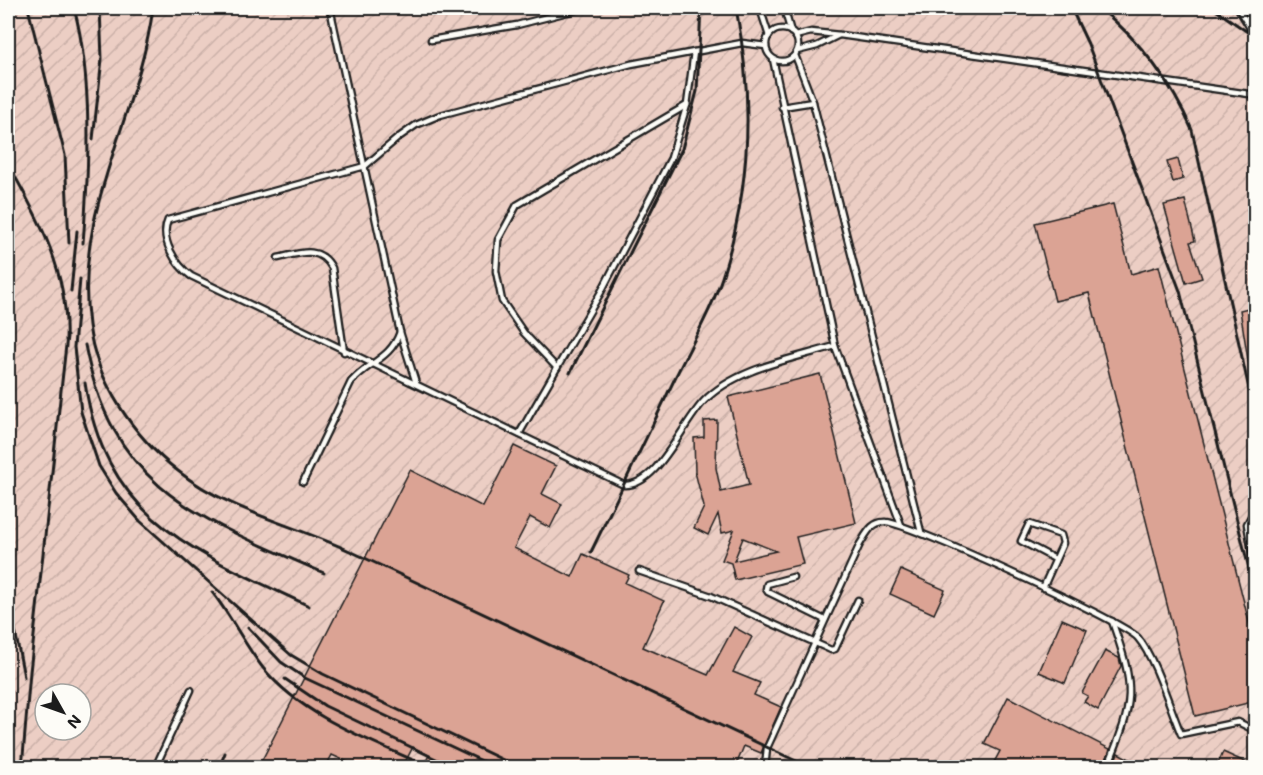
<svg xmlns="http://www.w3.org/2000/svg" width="1263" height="775" font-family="Mali,sans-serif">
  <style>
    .industrial { fill: url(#industrial-furrows); fill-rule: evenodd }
    .building { fill: #dba394; stroke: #1c1c1c; stroke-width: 1.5; fill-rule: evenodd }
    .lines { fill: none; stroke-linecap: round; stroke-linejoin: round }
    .lane-casing { stroke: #1c1c1c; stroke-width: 9 }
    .lane { stroke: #fdfcf7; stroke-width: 4.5 }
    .rail { stroke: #1c1c1c; stroke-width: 3 }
  </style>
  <defs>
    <pattern id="industrial-furrows" width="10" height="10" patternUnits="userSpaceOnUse" patternTransform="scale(1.5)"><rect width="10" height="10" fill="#eccec4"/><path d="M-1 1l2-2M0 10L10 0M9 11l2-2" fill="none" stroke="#cab0a8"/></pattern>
  </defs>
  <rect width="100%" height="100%" fill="#f3e1d9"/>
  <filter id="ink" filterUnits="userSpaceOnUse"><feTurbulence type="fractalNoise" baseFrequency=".0167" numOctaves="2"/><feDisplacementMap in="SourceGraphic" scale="12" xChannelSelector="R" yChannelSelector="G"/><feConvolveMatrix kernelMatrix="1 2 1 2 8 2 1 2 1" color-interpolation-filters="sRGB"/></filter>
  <g filter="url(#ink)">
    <path class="industrial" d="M8,8H1255V767H8ZM45,694H81V730H45Z"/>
    <g class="building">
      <path d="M1178,159L1183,179L1173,182L1167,162Z"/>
      <path d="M1185,200L1195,241L1190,242L1202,278L1186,283L1164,205Z"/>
      <path d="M1113,204L1131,274L1159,266L1256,650V701L1195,716L1089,293L1055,301L1035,223Z"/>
      <path d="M1256,306V377L1251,378L1240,310Z"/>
      <path d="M820,374L856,523L796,537L803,564L735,580L731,563L722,560L734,530L722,533L718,514L708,535L694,528L704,507L695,472L694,438L704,437V421L717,420L716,468L721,492L749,485L728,397ZM743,538L776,551L734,561Z"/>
      <path d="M514,446L556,466L542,494L562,504L550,528L530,517L514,548L572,577L583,554L629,575L625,583L664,601L643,647L708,675L734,627L752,637L733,672L760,683L754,695L781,707L761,753L744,746L735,768H423L429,755L413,747L402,768H351L352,764L332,755L325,768H258L410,470L483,507Z"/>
      <path d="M901,570L945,590L934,614L890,594Z"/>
      <path d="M1062,619L1087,630L1065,683L1039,672Z"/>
      <path d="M1105,651L1119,658L1121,666L1098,710L1084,702L1088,696L1082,693Z"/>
      <path d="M1008,697L1110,749L1103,768H991L1000,751L984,744Z"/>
      <path d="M1223,752L1256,767V768H1216Z"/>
      <path d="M1118,753L1147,768H1112Z"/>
    </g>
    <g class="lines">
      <g class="lane-casing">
        <g id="lane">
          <path d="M330,8L400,332L416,383"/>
          <path d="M760,8L769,36"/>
          <path d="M784,8L791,32"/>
          <path d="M1238,8L1252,31L1256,44"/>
          <circle cx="782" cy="45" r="16"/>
          <path d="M795,36L811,32L840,35L1256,95"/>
          <path d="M431,40L517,25L583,8"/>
          <path d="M766,46L742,43L631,64L440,115L416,125L399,137L365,166L168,220C159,239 176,265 191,276L624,485C658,486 681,425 704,401C736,368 793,359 835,346"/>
          <path d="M797,51L817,46L839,35"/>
          <path d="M795,55L813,102L921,532"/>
          <path d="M773,59L835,346L901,525"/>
          <path d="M782,107L813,102"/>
          <path d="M278,258C300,253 320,245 332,268L344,352"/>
          <path d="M557,368L601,292L671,158L687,105L694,52"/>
          <path d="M519,434L557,368L524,333L502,301L496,271L498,240L517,205L687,105"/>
          <path d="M303,482L351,382C369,361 390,360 400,332"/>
          <path d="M1256,507L1247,524L1256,572"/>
          <path d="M639,571L711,596L831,650L835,649L858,600"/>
          <path d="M793,577L767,584L766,589L768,592L825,620"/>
          <path d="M1043,588L1063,543L1061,535L1029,524L1021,541L1055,559"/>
          <path d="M155,768L191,690"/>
          <path d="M765,768L767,748L860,544C867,533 872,521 886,522C909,523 1123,621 1138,638C1155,658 1170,708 1181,734L1238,722L1256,731"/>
          <path d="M1107,768C1135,700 1136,690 1112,621"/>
        </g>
      </g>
      <use href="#lane" class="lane"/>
      <g class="rail">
        <path d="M28,8L65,155L69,243"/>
        <path d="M74,8C93,78 89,170 83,243"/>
        <path d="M153,8C139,115 73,210 89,325C96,381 133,436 178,471C228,511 295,525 352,552C505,624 658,696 811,768"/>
        <path d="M1071,8L1088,44L1180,291L1256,597"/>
        <path d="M1100,8C1141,42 1171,81 1192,130L1256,421"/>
        <path d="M1213,8L1256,38"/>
        <path d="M93,139L102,59L100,8"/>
        <path d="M8,164C40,220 69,274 66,340"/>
        <path d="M80,279L74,347L81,412L99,466L116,493L140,521L291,655L323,674L520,768"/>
        <path d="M71,291L77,231"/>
        <path d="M85,345C113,492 202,519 324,573"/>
        <path d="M570,373L682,149L697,91L701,8"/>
        <path d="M85,383C106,522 198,553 309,606"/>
        <path d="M591,552C619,494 648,435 676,376C693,341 714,306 725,268C751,183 753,95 736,8"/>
        <path d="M212,592C231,616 244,644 263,668C305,719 373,741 431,768"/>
        <path d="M8,594L24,677"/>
        <path d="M248,627L281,662L305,678L497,768"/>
        <path d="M285,679L325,706L455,768"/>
        <path d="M22,768L30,672L67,336"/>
        <path d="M219,768L225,753"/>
        <path d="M242,768L244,762"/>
        <path d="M255,768L256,766"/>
      </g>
    </g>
  </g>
  <rect width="1263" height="775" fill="none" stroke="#fdfcf7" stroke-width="30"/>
  <rect x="15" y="15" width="1233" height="745" fill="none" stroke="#1c1c1c" stroke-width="2" filter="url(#ink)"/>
  <g transform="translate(63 712) rotate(130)"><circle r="28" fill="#fdfcf7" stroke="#a3a29f" stroke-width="1.5"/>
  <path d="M0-4.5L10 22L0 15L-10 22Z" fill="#1c1c1c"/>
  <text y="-9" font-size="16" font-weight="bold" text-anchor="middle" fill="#1c1c1c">N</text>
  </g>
</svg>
